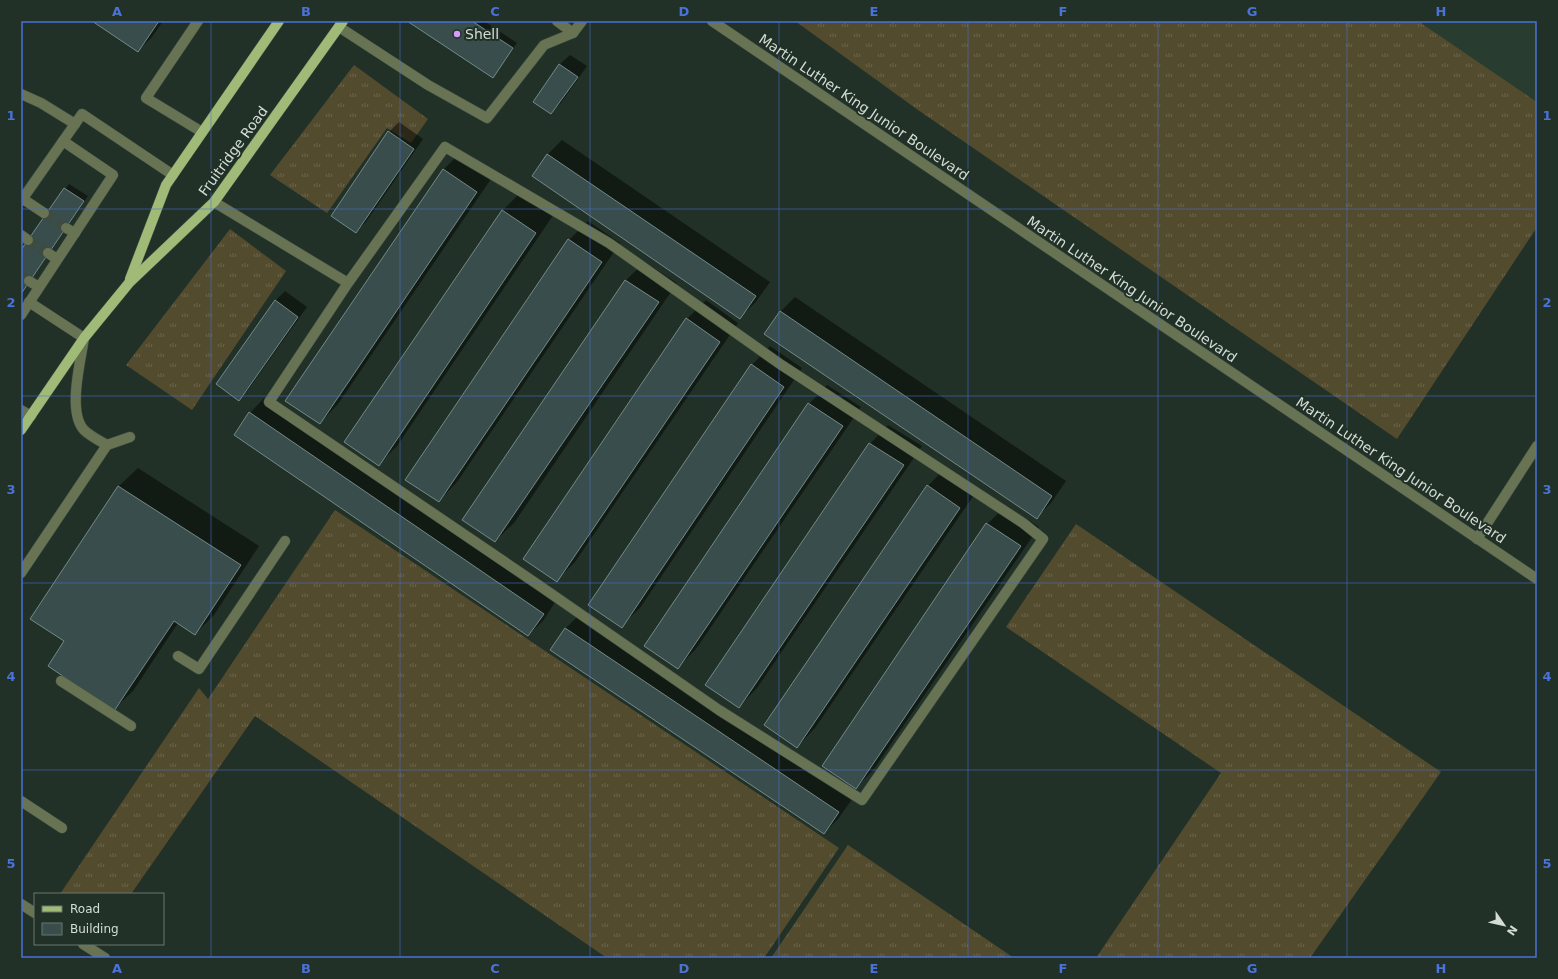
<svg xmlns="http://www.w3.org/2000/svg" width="1558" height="979" font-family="'DejaVu Sans',sans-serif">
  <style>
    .built { fill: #283d30 }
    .grass { fill: url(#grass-tufts) }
    .shadow { fill: #0007 }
    .building { fill: #394e4c; stroke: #738a88 }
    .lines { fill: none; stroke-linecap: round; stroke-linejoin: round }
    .minor-tunnel { stroke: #3d4b41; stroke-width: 10; stroke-dasharray: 10 5; stroke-linecap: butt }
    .minor-casing { stroke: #3e4d43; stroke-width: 11 }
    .major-casing { stroke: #3e4d43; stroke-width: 11 }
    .minor { stroke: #677353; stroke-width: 10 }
    .major { stroke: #a0ba77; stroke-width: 10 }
    .grid { fill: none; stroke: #4a72d8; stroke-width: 1; stroke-opacity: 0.55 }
    .poi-dot { fill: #d79bf9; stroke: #223127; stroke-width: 1.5 }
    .labels { text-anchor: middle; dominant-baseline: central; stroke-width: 4; stroke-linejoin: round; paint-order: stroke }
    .poi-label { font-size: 14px; fill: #d3ddd6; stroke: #223127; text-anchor: start }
    .street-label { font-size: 14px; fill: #d3ddd6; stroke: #223127 }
    .neatline { fill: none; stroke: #4a72d8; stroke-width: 1.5 }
    .grid-label { font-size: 13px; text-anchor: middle; font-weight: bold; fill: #4a72d8 }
  </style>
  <defs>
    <pattern id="grass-tufts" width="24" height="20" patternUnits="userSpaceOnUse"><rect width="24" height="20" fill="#534b2e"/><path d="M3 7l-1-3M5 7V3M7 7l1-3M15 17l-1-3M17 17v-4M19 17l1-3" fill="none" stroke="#6b644c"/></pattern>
  </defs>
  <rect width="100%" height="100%" fill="#223127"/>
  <path class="built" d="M1418,21H1537V102Z"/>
  <g class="grass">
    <path d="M795,21H1418L1537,102V227L1397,439L918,110Z"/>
    <path d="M354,65L428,119L411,143L387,128L327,213L270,175Z"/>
    <path d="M230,229L286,271L192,410L126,365Z"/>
    <path d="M335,510L839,848L764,958H607L255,716L131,894H60L199,688L208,699Z"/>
    <path d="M1076,524L1441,772L1310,958H1096L1221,773L1006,627Z"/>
    <path d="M848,845L1014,958H771Z"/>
  </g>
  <g class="shadow">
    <path d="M93,21H163L152,37L138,51Z"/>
    <path d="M409,21H484L517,43L492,77Z"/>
    <path d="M570,55L587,66L561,103L551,113L535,101L560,64Z"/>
    <path d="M21,96L25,99L21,105Z"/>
    <path d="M399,122L423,139L366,222L356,232L389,132Z"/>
    <path d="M562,140L770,282L755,303L740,317L547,155Z"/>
    <path d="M462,151L495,173L338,404L320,423L287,400L444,169Z"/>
    <path d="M69,184L88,196L21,294V251Z"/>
    <path d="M521,192L554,214L397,446L379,464L502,211Z"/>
    <path d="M588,221L620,243L457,482L439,501L407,479L569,240Z"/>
    <path d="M645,262L677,283L514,523L495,541L463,520L626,280Z"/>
    <path d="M285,291L307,307L248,390L239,400L275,301Z"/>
    <path d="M795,297L1066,481L1051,503L1037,517L780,312Z"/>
    <path d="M706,300L738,323L575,562L557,580L687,319Z"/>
    <path d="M770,346L802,368L640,608L621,626L752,365Z"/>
    <path d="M827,385L861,407L696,649L678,667L809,404Z"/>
    <path d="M264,398L557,599L543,621L528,635L250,413Z"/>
    <path d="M888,425L922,446L757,688L739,707L870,444Z"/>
    <path d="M946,467L978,489L815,728L797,747L928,486Z"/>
    <path d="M138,468L259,546L214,615L195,634L178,623L133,691L114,709L66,641L32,618L119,486Z"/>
    <path d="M1006,506L1039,527L874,769L856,788L987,524Z"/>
    <path d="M580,614L853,798L838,819L824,833L552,649L566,628Z"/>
  </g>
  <g class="building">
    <path d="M92,21H159L138,52Z"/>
    <path d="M407,21H472L513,48L493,78Z"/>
    <path d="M559,64L578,77L551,114L533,102Z"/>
    <path d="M388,131L414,149L356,233L331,216Z"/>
    <path d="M547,154L756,296L740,319L532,176Z"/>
    <path d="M443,169L477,192L320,424L285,401Z"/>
    <path d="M64,188L84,201L21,294V250Z"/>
    <path d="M502,210L536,233L379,466L344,442Z"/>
    <path d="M568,239L602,262L439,502L405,480Z"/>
    <path d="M625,280L659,302L495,542L462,520Z"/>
    <path d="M275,300L298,317L239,401L216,384Z"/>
    <path d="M780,311L1052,496L1037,519L764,334Z"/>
    <path d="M686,318L720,342L557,582L523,559Z"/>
    <path d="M751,364L784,387L622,628L588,605Z"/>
    <path d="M808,403L843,426L678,669L644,646Z"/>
    <path d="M249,412L544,614L528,636L234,435Z"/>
    <path d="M869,443L904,465L739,708L705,685Z"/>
    <path d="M927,485L960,508L797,748L764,725Z"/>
    <path d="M118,486L241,565L195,635L174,621L114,711L48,666L64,641L30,619Z"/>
    <path d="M986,523L1021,546L856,789L822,766Z"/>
    <path d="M565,628L839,812L824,834L550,650Z"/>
  </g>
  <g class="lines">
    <g class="minor-tunnel">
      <path d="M44,213L66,228"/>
      <path d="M28,240L48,253"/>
      <path d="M21,275L29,281"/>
    </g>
    <g class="minor-casing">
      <g id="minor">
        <path d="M198,21L146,98L202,132"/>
        <path d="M557,21L573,33"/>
        <path d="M712,21L1537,579"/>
        <path d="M339,27L428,85L487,118L544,45L573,33L582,21"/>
        <path d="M21,94L41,103L75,124"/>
        <path d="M23,199L44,213"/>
        <path d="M21,201L82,114L173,175"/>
        <path d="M214,202L348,283L445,147L609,243L780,364L1023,523L1043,539L862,800L719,710L540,586L269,402L348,283"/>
        <path d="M66,228L75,233"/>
        <path d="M21,235L28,240"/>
        <path d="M48,253L57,259"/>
        <path d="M29,281L39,287"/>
        <path d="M29,302L84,338C81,360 67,412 84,430C90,436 100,441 107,445"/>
        <path d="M21,315L113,175L63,141"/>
        <path d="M21,410L31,416"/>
        <path d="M1477,539L1537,446"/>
        <path d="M21,573L107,445L130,437"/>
        <path d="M178,656L199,669L285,541"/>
        <path d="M61,681L131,726"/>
        <path d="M21,801L62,828"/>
        <path d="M21,904L35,913"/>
        <path d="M83,944L105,958"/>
      </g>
    </g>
    <g class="major-casing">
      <g id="major">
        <path d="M130,279L166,185L279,21"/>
        <path d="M21,430L84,338L129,283L214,202L343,21"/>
      </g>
    </g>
    <use href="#minor" class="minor"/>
    <use href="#major" class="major"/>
  </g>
  <path class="grid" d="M211,21V958M400,21V958M590,21V958M779,21V958M968,21V958M1158,21V958M1347,21V958M21,209H1537M21,396H1537M21,583H1537M21,770H1537"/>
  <circle class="poi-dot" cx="457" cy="34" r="4"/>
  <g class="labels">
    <g class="poi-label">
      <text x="465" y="34">Shell</text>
    </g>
    <g class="street-label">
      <text transform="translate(864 107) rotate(34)">Martin Luther King Junior Boulevard</text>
      <text transform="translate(233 151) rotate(-54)">Fruitridge Road</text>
      <text transform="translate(1132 289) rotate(34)">Martin Luther King Junior Boulevard</text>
      <text transform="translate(1401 470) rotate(34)">Martin Luther King Junior Boulevard</text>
    </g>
  </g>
  <rect width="1558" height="979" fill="none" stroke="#223127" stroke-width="44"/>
  <rect x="34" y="893" width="130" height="52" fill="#223127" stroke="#69766d"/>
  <rect x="42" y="906" width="20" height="6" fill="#a0ba77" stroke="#69766d"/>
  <text x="70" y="913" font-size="12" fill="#d3ddd6">Road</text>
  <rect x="42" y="923" width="20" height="12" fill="#394e4c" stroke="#69766d"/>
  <text x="70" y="933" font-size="12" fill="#d3ddd6">Building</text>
  <g transform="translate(1504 925) rotate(124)" stroke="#223127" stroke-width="3" paint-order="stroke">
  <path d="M0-3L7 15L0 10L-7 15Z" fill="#d3ddd6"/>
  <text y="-6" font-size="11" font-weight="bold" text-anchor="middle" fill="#d3ddd6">N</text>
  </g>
  <rect x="22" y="22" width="1514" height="935" class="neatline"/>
  <g class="grid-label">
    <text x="117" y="16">A</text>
    <text x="306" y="16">B</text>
    <text x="495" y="16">C</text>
    <text x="684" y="16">D</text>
    <text x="874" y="16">E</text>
    <text x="1063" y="16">F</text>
    <text x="1252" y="16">G</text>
    <text x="1441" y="16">H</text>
    <text x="11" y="120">1</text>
    <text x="1547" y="120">1</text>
    <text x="11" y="307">2</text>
    <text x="1547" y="307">2</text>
    <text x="11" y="494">3</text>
    <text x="1547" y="494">3</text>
    <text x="11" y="681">4</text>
    <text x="1547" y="681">4</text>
    <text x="11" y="868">5</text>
    <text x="1547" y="868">5</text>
    <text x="117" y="973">A</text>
    <text x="306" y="973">B</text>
    <text x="495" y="973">C</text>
    <text x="684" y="973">D</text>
    <text x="874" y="973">E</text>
    <text x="1063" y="973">F</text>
    <text x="1252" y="973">G</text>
    <text x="1441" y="973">H</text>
  </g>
</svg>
